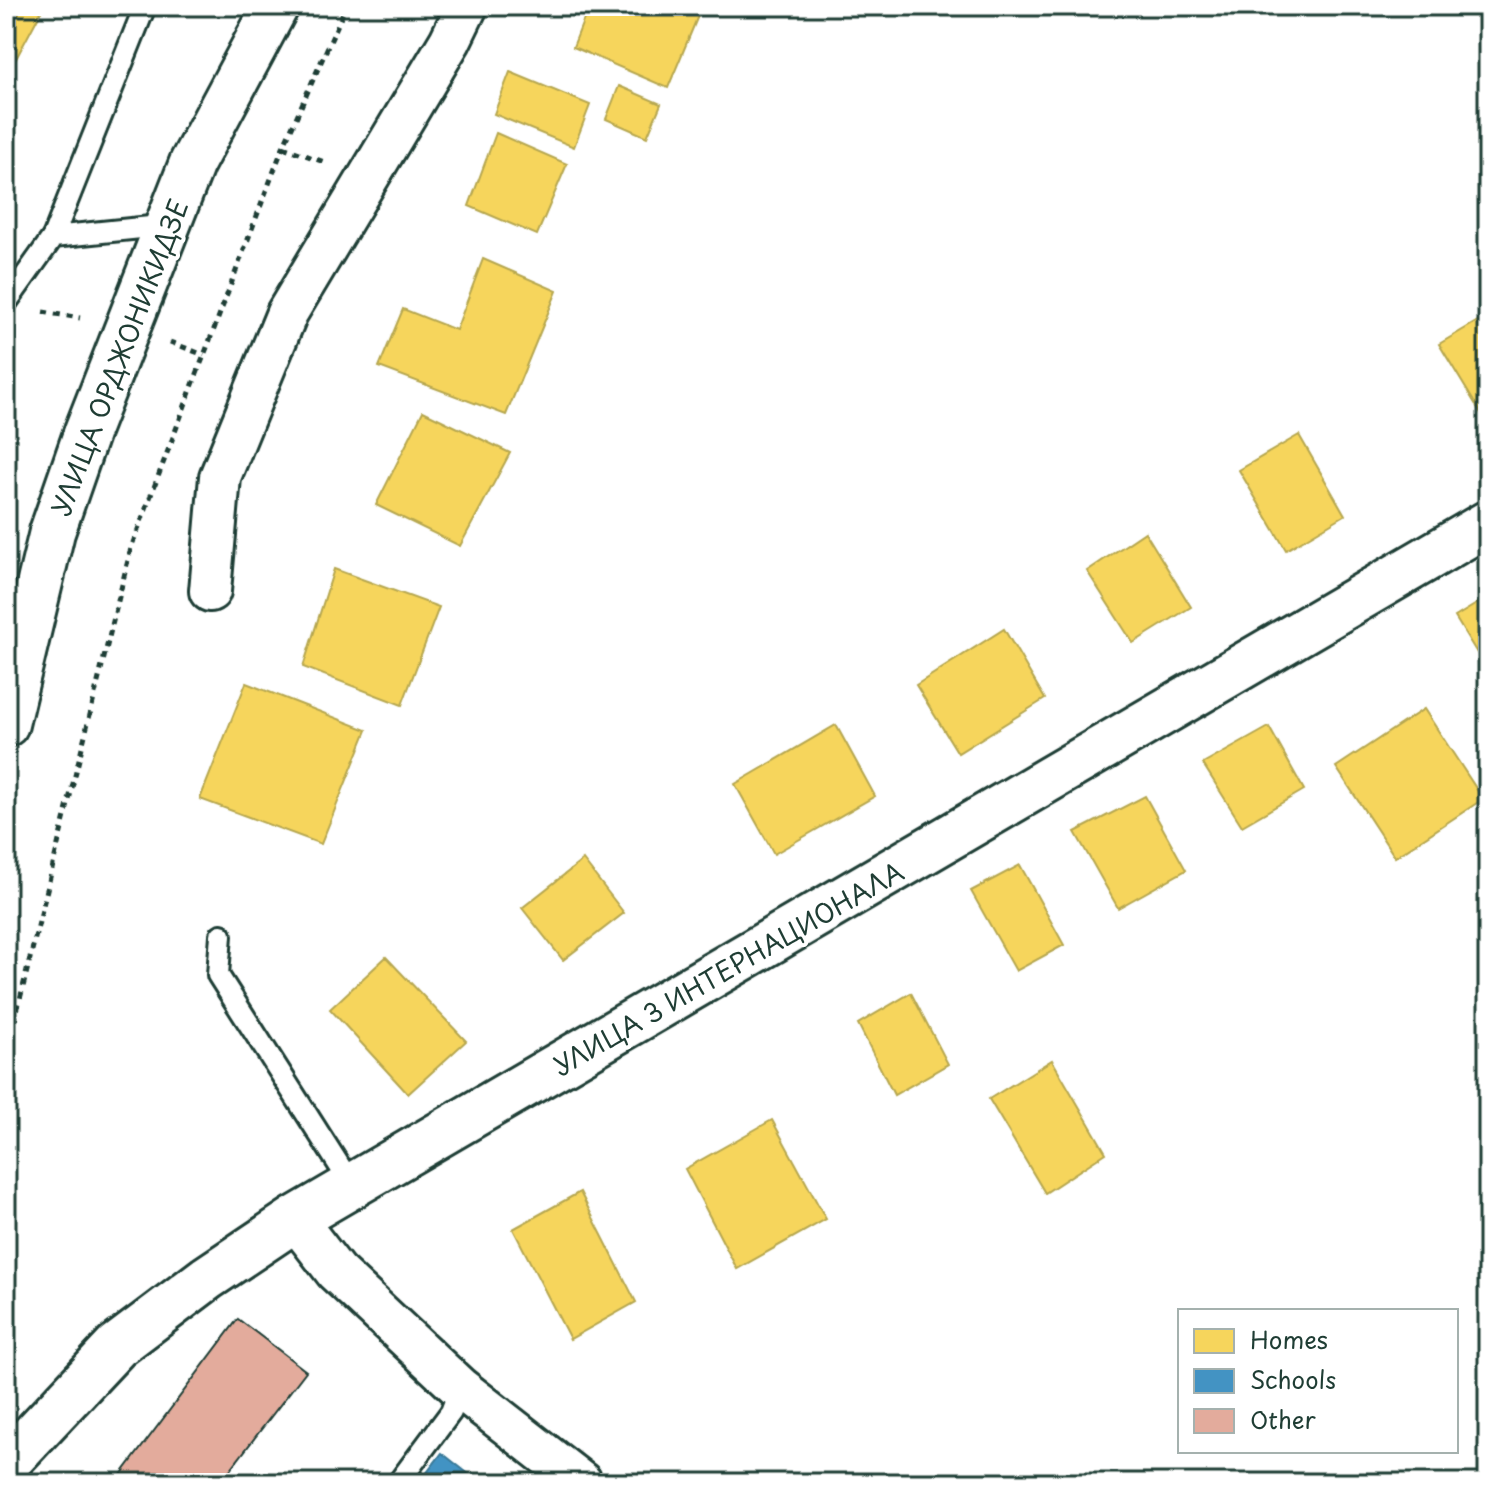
<svg xmlns="http://www.w3.org/2000/svg" width="1494" height="1489" font-family="'Playpen Sans',sans-serif">
  <style>
    .homes { fill: #f6d55c; stroke: #b6a750; stroke-width: 2 }
    .schools { fill: #4393c3; stroke: #387998; stroke-width: 2 }
    .building { fill: #e3ab9c; stroke: #1f3d34; stroke-width: 2 }
    .lines { fill: none; stroke-linecap: round; stroke-linejoin: round }
    .lane-casing { stroke: #1f3d34; stroke-width: 26 }
    .street-casing { stroke: #1f3d34; stroke-width: 46 }
    .secondary-casing { stroke: #1f3d34; stroke-width: 50 }
    .path { stroke: #1f3d34; stroke-width: 5; stroke-dasharray: 6 6; stroke-linecap: butt }
    .lane { stroke: #fff; stroke-width: 20 }
    .street { stroke: #fff; stroke-width: 40 }
    .secondary { stroke: #fff; stroke-width: 44 }
    .labels { text-anchor: middle; dominant-baseline: central; stroke-width: 8; stroke-linejoin: round; paint-order: stroke }
    .street-label { font-size: 26px; fill: #1f3d34; stroke: #fff }
  </style>
  <rect width="100%" height="100%" fill="#fff"/>
  <filter id="ink" filterUnits="userSpaceOnUse"><feTurbulence type="fractalNoise" baseFrequency=".0125" numOctaves="2"/><feDisplacementMap in="SourceGraphic" scale="16" xChannelSelector="R" yChannelSelector="G"/><feConvolveMatrix kernelMatrix="1 2 1 2 8 2 1 2 1" color-interpolation-filters="sRGB"/></filter>
  <g filter="url(#ink)">
    <g class="homes">
      <path d="M6,6H44L11,68L6,65Z"/>
      <path d="M589,6H688L700,11L668,88L573,47Z"/>
      <path d="M510,72L590,105L574,147L494,114Z"/>
      <path d="M619,86L661,104L647,137L606,119Z"/>
      <path d="M496,133L567,164L537,235L469,206Z"/>
      <path d="M483,259L557,291L506,415L379,367L403,309L456,330Z"/>
      <path d="M1488,315V425L1439,344Z"/>
      <path d="M423,411L510,453L460,546L376,505Z"/>
      <path d="M1299,435L1345,515L1286,550L1239,470Z"/>
      <path d="M1145,532L1191,607L1133,643L1087,571Z"/>
      <path d="M334,569L439,607L402,705L303,667Z"/>
      <path d="M1488,597V671L1455,617Z"/>
      <path d="M1004,629L1045,699L958,753L916,685Z"/>
      <path d="M246,683L367,730L321,844L200,799Z"/>
      <path d="M1424,709L1483,799L1395,857L1336,767Z"/>
      <path d="M836,725L875,796L774,854L735,784Z"/>
      <path d="M1269,727L1304,790L1242,826L1203,764Z"/>
      <path d="M1145,796L1186,870L1118,908L1075,832Z"/>
      <path d="M583,860L624,913L563,960L522,908Z"/>
      <path d="M1020,865L1064,945L1016,971L971,891Z"/>
      <path d="M386,957L466,1041L408,1094L330,1009Z"/>
      <path d="M911,993L948,1064L894,1095L858,1024Z"/>
      <path d="M1052,1060L1106,1153L1045,1193L989,1099Z"/>
      <path d="M772,1120L826,1219L737,1269L685,1169Z"/>
      <path d="M580,1192L636,1302L570,1339L513,1229Z"/>
    </g>
    <path class="schools" d="M442,1453L480,1483H419Z"/>
    <path class="building" d="M238,1319L306,1371L220,1483H115Z"/>
    <g class="lines">
      <g class="lane-casing">
        <g id="lane">
          <path d="M53,237L145,6"/>
          <path d="M6,303L53,237L170,225"/>
          <path d="M221,935L218,975L353,1187"/>
          <path d="M398,1483L451,1412L460,1388"/>
        </g>
      </g>
      <g class="street-casing">
        <g id="street">
          <path d="M210,591L220,477L287,313L450,41L467,6"/>
          <path d="M295,1219L336,1272L460,1388L582,1483"/>
        </g>
      </g>
      <g class="secondary-casing">
        <g id="secondary">
          <path d="M6,724L52,532L87,431L192,163L276,6"/>
          <path d="M6,1464L117,1346L207,1278L295,1219L1488,523"/>
        </g>
      </g>
      <g class="path">
        <path d="M283,147L327,163"/>
        <path d="M43,312L80,318"/>
        <path d="M170,342L204,355"/>
        <path d="M6,1056L131,548L283,147L346,6"/>
      </g>
      <use href="#lane" class="lane"/>
      <use href="#street" class="street"/>
      <use href="#secondary" class="secondary"/>
    </g>
  </g>
  <g class="labels">
    <g class="street-label">
      <text transform="translate(119 357) rotate(-69)">УЛИЦА ОРДЖОНИКИДЗЕ</text>
      <text transform="translate(728 968) rotate(-30)">УЛИЦА 3 ИНТЕРНАЦИОНАЛА</text>
    </g>
  </g>
  <rect width="1494" height="1489" fill="none" stroke="#fff" stroke-width="32"/>
  <rect x="16" y="16" width="1462" height="1457" fill="none" stroke="#1f3d34" stroke-width="3" filter="url(#ink)"/>
  <rect x="1178" y="1309" width="280" height="144" fill="#ffffff" stroke="#a5b1ae" stroke-width="2"/>
  <rect x="1194" y="1329" width="40" height="24" fill="#f6d55c" stroke="#a5b1ae" stroke-width="2"/>
  <text x="1250" y="1349" font-size="24" fill="#1f3d34">Homes</text>
  <rect x="1194" y="1369" width="40" height="24" fill="#4393c3" stroke="#a5b1ae" stroke-width="2"/>
  <text x="1250" y="1389" font-size="24" fill="#1f3d34">Schools</text>
  <rect x="1194" y="1409" width="40" height="24" fill="#e3ab9c" stroke="#a5b1ae" stroke-width="2"/>
  <text x="1250" y="1429" font-size="24" fill="#1f3d34">Other</text>
</svg>
